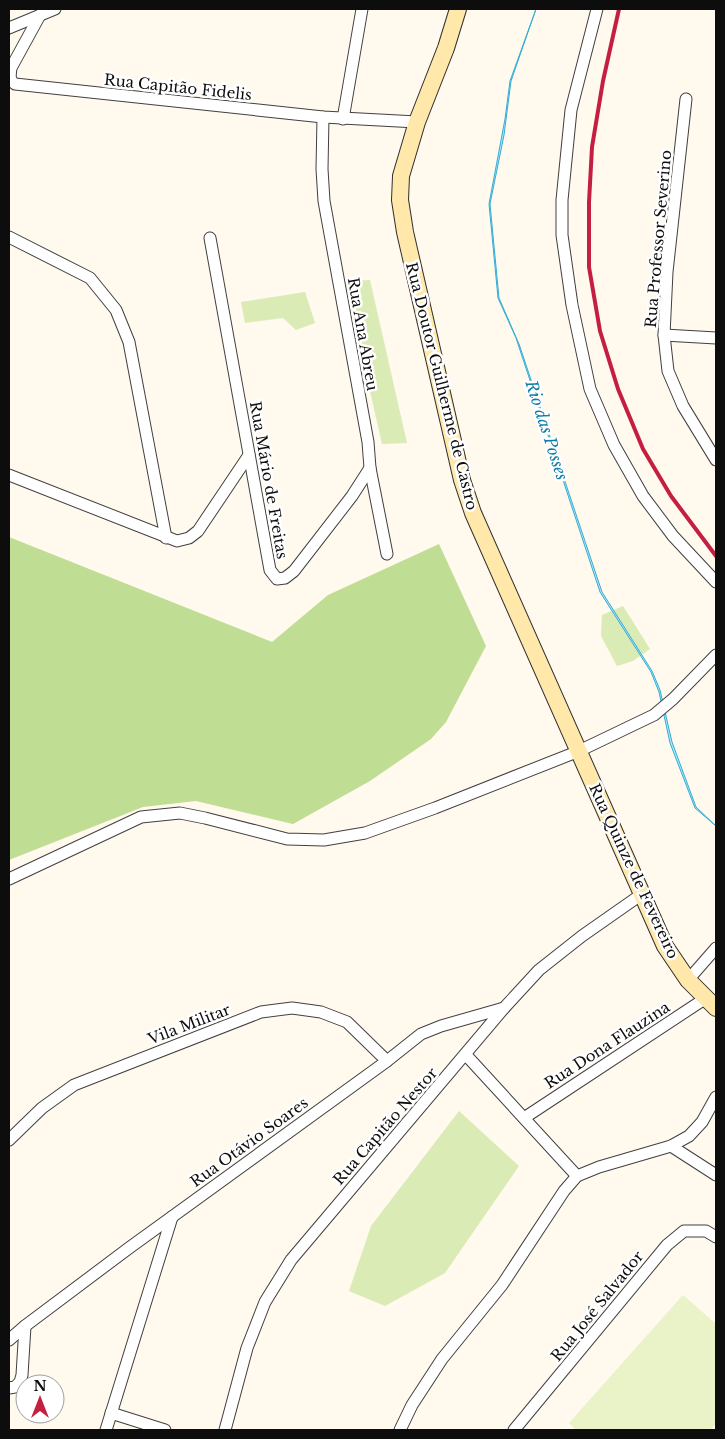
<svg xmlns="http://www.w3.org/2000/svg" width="725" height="1439" font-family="'Libre Baskerville',serif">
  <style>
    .green { fill: #daebb6 }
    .forest { fill: #c0dd94 }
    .pitch { fill: #eaf2c8 }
    .water { fill: #b0e9f9; stroke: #34add3 }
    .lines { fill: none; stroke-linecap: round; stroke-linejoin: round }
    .street-casing { stroke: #404040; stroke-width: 13 }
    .secondary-casing { stroke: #2f2f2f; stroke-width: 18 }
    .street { stroke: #fff; stroke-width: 11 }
    .secondary { stroke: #ffe8a9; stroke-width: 16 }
    .rail { stroke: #c41f41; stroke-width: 4 }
    .labels { text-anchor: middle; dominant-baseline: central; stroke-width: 5; stroke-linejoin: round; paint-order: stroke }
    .street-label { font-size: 15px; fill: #0d0d0d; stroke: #fff }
    .water-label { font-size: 16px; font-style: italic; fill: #117ca5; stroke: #fff }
  </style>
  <rect width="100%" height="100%" fill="#fff9ee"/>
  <g class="green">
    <path d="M370,280L407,443L382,444L345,281Z"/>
    <path d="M305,292L315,323L296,330L283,318L245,323L241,302Z"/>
    <path d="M623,606L650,649L633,661L617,666L601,636L602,615Z"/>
    <path d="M459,1111L519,1166L445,1273L385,1306L349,1291L371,1226Z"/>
  </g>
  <path class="forest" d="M9,537L272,642L328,595L439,544L486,646L446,722L431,739L370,781L293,824L196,801L143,807L9,860Z"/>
  <path class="pitch" d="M683,1295L716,1324V1423L710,1430H576L569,1423Z"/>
  <path class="water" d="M536,9L511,81L504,135L490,204L499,298L519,344L602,592L652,671L660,690L672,742L696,807L716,826L695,808L670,743L659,692L651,672L600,592L516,338L498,298L489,204L505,119L510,81Z"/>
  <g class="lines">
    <g class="street-casing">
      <g id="street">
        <path d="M597,9L571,110L562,200V235L572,305L590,389L614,445L643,496L673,536L716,582"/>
        <path d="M40,15L11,68C10,76 9,80 15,84L323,117L417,122"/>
        <path d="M9,28L55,9"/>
        <path d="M686,99L667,272L664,335L668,371L683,406L716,460"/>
        <path d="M323,117L322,169L324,201L368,442L370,468L387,554"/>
        <path d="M343,119L362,9"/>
        <path d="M9,237L90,278L116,310L129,342L166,538"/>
        <path d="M210,238L270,570L277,579L285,578L294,571L352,496L370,468"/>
        <path d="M664,335L716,338"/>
        <path d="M9,475L177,541L189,538L198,531L249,455"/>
        <path d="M9,879L141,817L180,813L205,818L287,839L324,840L365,833L435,808L579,751L654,715L673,699L716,655"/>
        <path d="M688,980L716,948"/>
        <path d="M466,1055L577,1176"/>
        <path d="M524,1118L706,998"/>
        <path d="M9,1140L42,1108L74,1085L261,1012L292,1008L321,1012L347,1022L387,1061"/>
        <path d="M671,1146L716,1175"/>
        <path d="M9,1340L25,1326L129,1248L387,1061L421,1034L441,1026L504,1008"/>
        <path d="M9,1388L15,1387L20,1382L22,1375L25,1326"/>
        <path d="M111,1413L165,1430"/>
        <path d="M106,1430L172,1217"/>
        <path d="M225,1430L247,1348L265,1302L291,1260L504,1008L539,970L582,936L642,894"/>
        <path d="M400,1430L412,1405L442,1359L502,1285L564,1191L577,1176L599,1167L671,1146L689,1136L702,1122L716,1097"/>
        <path d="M514,1430L667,1245L684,1231H706L716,1237"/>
      </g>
    </g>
    <g class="secondary-casing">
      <path id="secondary" d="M458,9L446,48L417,122L401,176L400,200L405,232L462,480L473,513L665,946L688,980L716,1008"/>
    </g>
    <use href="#street" class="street"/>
    <use href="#secondary" class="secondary"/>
    <path class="rail" d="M619,9L603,81L592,147L589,202V267L600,331L618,389L643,449L671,496L716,556"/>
  </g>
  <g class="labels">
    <g class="street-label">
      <text transform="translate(178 87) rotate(6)">Rua Capitão Fidelis</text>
      <text transform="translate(658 239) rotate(-85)">Rua Professor Severino</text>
      <text transform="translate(363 334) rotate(80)">Rua Ana Abreu</text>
      <text transform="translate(442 386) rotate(76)">Rua Doutor Guilherme de Castro</text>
      <text transform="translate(269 480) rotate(80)">Rua Mário de Freitas</text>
      <text transform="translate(634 871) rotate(65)">Rua Quinze de Fevereiro</text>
      <text transform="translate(189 1024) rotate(-21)">Vila Militar</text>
      <text transform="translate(607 1045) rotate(-33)">Rua Dona Flauzina</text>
      <text transform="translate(385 1126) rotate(-49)">Rua Capitão Nestor</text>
      <text transform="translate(249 1142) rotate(-36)">Rua Otávio Soares</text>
      <text transform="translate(597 1306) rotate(-51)">Rua José Salvador</text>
    </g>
    <g class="water-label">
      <text transform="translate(547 430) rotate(72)">Rio das Posses</text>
    </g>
  </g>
  <rect width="725" height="1439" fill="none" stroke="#0d0d0d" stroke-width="20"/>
  <g transform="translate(40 1399)"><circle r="24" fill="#ffffff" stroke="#9e9e9e"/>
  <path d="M0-4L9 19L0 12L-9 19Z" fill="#c41f41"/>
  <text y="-8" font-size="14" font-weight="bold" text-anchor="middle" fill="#0d0d0d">N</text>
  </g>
</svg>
